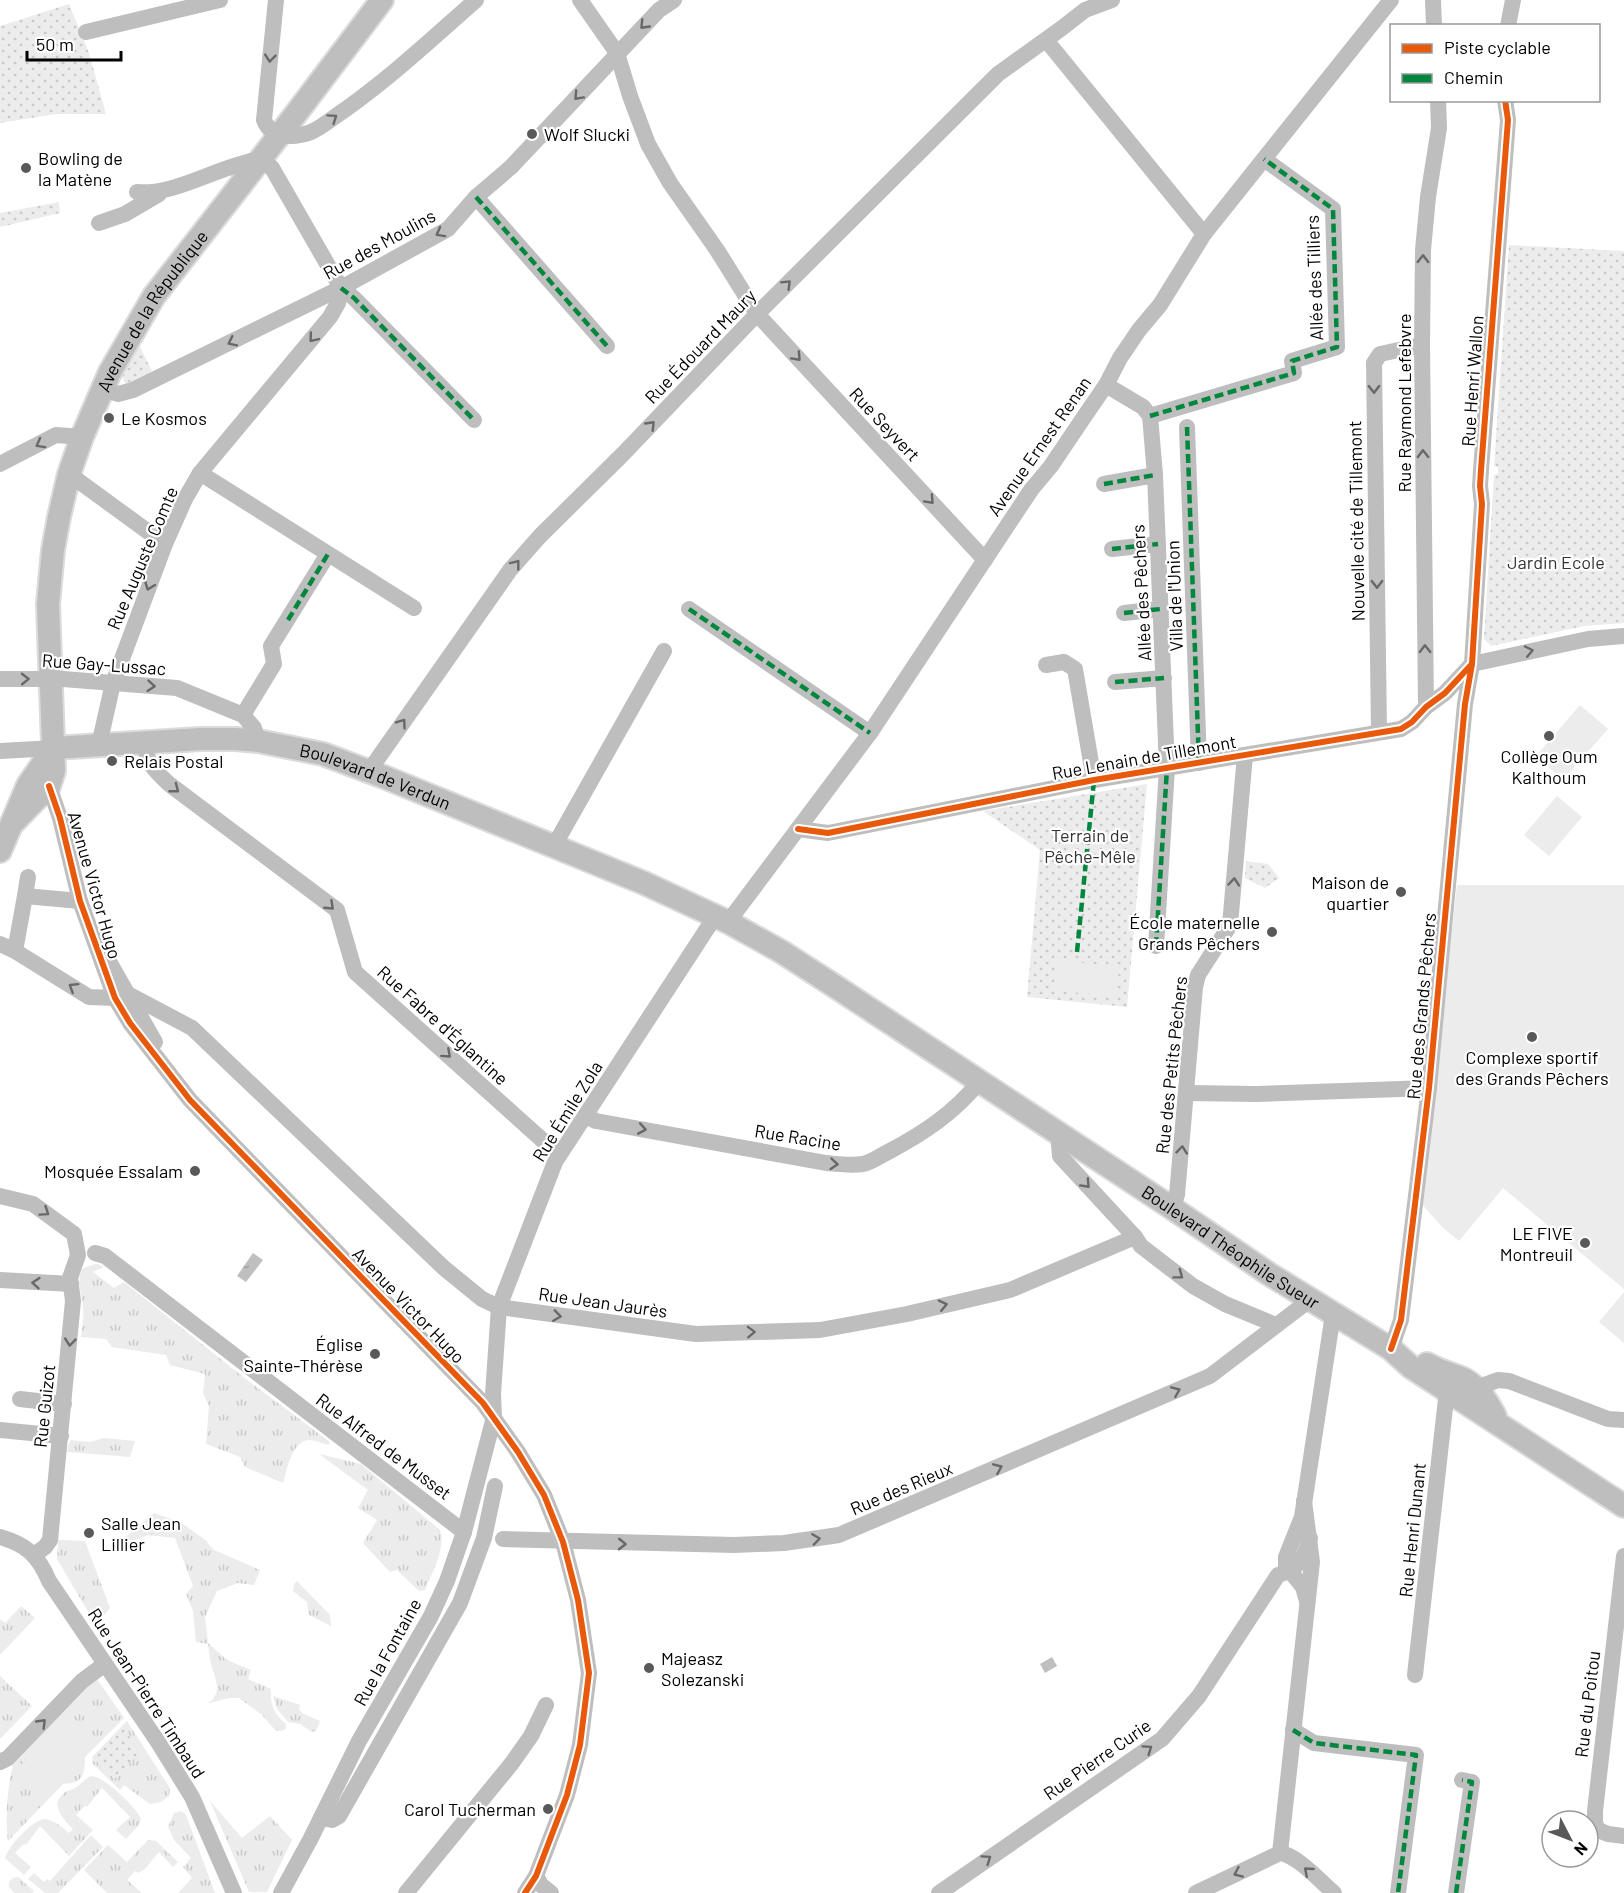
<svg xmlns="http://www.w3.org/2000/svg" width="1624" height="1893" font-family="Barlow,sans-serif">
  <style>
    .grass { fill: url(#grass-tufts) }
    .park { fill: url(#park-dots) }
    .garden { fill: #ececec }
    .water { fill: url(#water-ripples) }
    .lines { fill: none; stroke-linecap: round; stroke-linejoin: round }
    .major-casing { stroke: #dbdbdb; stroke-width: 26 }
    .minor { stroke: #bebebe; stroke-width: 16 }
    .major { stroke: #bebebe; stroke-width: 22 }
    .quiet { stroke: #00873e; stroke-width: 4.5; stroke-dasharray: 9 4.5; stroke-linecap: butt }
    .cycleway-casing { stroke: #fff; stroke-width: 10 }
    .cycleway { stroke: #e8590c; stroke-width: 6 }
    .oneway { stroke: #686868 }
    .poi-dot { fill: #595959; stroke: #fff; stroke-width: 2 }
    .labels { text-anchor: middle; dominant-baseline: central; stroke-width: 4.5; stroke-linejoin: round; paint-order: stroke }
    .poi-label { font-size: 18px; fill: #000; stroke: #fff; text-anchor: start }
    .street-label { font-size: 18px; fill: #000; stroke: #fff }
    .park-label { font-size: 18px; fill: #333; stroke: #fff }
  </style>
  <defs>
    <pattern id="grass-tufts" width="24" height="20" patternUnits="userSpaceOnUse" patternTransform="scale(1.5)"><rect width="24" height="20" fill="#ececec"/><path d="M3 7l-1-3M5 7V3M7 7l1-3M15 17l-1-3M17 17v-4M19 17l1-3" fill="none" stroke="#c9c9c9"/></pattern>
    <pattern id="park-dots" width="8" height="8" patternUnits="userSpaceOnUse" patternTransform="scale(1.5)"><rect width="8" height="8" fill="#ececec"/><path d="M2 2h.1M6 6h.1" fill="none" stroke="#c9c9c9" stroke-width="1.8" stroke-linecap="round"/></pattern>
    <pattern id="water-ripples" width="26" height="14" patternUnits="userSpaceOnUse" patternTransform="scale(1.5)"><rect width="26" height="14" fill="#bfbfbf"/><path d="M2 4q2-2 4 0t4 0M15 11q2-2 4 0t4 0" fill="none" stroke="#a2a2a2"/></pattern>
  </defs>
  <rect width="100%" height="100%" fill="#fff"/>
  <g class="grass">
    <path d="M98,1264L104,1267L93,1272L114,1288L124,1282L242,1376L330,1442L329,1445C323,1444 315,1440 310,1440C291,1441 287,1470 283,1483L245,1467L240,1457L206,1444L209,1406L203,1393L205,1374L170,1365L166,1355L112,1347L106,1339L81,1337C82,1328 84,1318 83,1309C83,1292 68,1266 98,1264Z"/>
    <path d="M104,1438L135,1441L130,1457L67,1452L68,1445L71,1440L90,1442Z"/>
    <path d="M319,1454L361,1464L440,1530C446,1549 432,1572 425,1590L419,1591L397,1570L390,1572L363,1543L377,1520L358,1508L368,1490Z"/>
    <path d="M154,1513L180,1522L207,1541L208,1544L214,1550L260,1570L254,1585L238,1583L217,1591L205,1617L208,1643L227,1660L251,1670L248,1679L271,1689C270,1705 274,1714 286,1724V1729L280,1731L275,1730L261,1714L239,1698H230L209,1703C224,1690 214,1678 211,1663C209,1657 209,1650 208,1644L196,1642L193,1611L186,1594L193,1586L175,1538L148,1535L128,1543H118Z"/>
    <path d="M58,1540L85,1541L110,1608L96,1625L57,1559Z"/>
    <path d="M297,1581L330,1615L331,1626L309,1615L307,1602L293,1591L294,1584Z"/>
    <path d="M21,1606L35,1618L0,1655V1619L5,1623Z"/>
    <path d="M0,1676L32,1706L0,1739Z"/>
    <path d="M97,1679L124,1718L85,1757C85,1775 83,1783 63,1784L8,1841C5,1817 7,1789 13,1765L90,1682Z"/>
    <path d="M273,1696L300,1705L299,1709L302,1713L320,1721L316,1731L312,1732L300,1724L288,1722L277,1709Z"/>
    <path d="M127,1721L170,1788L169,1796L161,1802L150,1804L124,1785L120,1790L93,1764L92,1757L115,1778L139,1752L122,1726Z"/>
    <path d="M91,1776C104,1776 137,1808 141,1819L139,1825L126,1839L116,1830L130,1817L102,1788L87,1807L85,1805L76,1815L93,1830L69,1856L40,1826L26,1845L24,1844L15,1853L31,1867L24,1875L5,1858C8,1847 33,1819 45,1819C55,1820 62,1828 69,1833L73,1829C65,1821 50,1806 62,1795C65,1791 71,1790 75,1788C81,1784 85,1779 91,1776Z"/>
    <path d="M210,1801L242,1838L270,1816L292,1840L267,1892H249Z"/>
    <path d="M181,1811L186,1815L215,1893H178L192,1878L183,1867L191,1858L174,1840L168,1827L174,1813Z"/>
    <path d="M91,1835L103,1847L58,1893H45L28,1879L34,1873L44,1882L47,1879L50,1881Z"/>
    <path d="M148,1840L156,1841L178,1862L173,1867L159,1852L143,1871L142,1870L139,1873L135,1871L127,1880L142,1893H107L84,1870L108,1845L127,1862Z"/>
    <path d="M18,1877L34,1891L32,1893H14L9,1887V1882L13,1878Z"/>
  </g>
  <g class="park">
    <path d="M69,4L89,53L106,114H56L0,123V26Z"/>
    <path d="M59,202L60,213L0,227V213Z"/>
    <path d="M1509,245L1624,251V623L1584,626L1491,646L1484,639L1494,475L1498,474V467L1494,466Z"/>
    <path d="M139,345L153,373L127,386L122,377Z"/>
    <path d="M1147,784L1127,1007L1027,997L1040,850L983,811Z"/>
    <path d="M1246,861L1268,864L1279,878L1265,888L1245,878Z"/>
    <path d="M122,1726L140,1752L115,1778L92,1757Z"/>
  </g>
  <g class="garden">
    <path d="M1580,705L1608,729L1563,780L1536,756Z"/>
    <path d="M1557,796L1582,817L1549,856L1524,835Z"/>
    <path d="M1457,885H1624V1289L1503,1188L1459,1241L1442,1227L1421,1203Z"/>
    <path d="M1058,961L1119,966L1117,996L1056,991Z"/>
    <path d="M1624,1292V1343L1599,1322Z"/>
    <path d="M67,1717L93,1743L41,1798L14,1772Z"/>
  </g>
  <g class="water">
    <path d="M253,1253L263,1260L246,1282L237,1276Z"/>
    <path d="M1052,1657L1057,1666L1045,1673L1040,1664Z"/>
  </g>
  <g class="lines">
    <g class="major-casing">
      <g id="major">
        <path id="s1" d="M54,748L201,739H235L258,741L323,754L384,777L644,883L728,922L782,952L833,985L1172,1208L1269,1274L1391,1349L1411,1367L1624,1506"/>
        <path id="s2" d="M12,824L49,786L54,771L48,604L53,550L59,517L69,474L82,437L110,372L154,296L295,115L382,0"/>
        <path d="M0,851L28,785L53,749"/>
        <path d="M1427,1364C1437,1370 1447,1373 1459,1377C1476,1383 1487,1401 1495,1416"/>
      </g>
    </g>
    <g class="minor">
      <path d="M276,0L264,120C271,139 295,138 311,132C323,127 335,116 346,109C392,76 433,38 476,0"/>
      <path d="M580,0L617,53L630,96L648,144L670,183L717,250L757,314L985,560"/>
      <path d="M1433,0L1434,26"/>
      <path d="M1508,26L1513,0"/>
      <path d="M86,32L220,0"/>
      <path d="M1046,40L1204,234"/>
      <path d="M137,192C175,196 220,165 261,159L272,168L341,288L354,298L474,420"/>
      <path d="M476,197L607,346"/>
      <path d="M99,223L125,214L159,194"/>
      <path d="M1106,385L1143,407L1150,416"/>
      <path d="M103,389L118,394L133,390L341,288L448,229L476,197L511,167L659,10L674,0"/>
      <path d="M1150,416L1155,475L1167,768L1156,946"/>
      <path d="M1150,416L1294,373L1292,361L1337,347L1333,209L1264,159"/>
      <path d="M1187,427L1199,763"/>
      <path d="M0,464L56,435L82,437"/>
      <path d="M200,473L414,608"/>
      <path d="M69,474L165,544"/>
      <path d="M1104,484L1155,475"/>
      <path d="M1112,549L1158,544"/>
      <path d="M689,609L870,733"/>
      <path d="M1124,613L1161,609"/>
      <path d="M1046,665L1064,662L1075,669L1094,780"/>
      <path d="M0,679H63L177,688L243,715L254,728L258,741"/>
      <path d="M1115,682L1164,678"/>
      <path d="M1426,707L1422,345L1423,250L1428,197L1439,128L1438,100"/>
      <path d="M243,715L274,664L271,646L328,554"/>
      <path d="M1379,732L1374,363L1380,354L1422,345"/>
      <path d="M144,742C147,764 154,770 169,784L337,910L355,972L559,1155"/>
      <path d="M99,745L113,683L165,544L185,499L200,473L330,317L338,303L341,288"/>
      <path d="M0,751L54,748"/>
      <path d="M369,771L510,570L540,536L623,454L757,314L998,74L1062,28L1085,10L1112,0"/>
      <path d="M49,786L60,818L80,901L115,998L130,1023L190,1100L483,1403L518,1452L544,1495L563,1542L578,1600L589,1673L580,1745L567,1795L536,1876L525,1893"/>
      <path d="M798,829L828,833L1094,780L1401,729L1412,722L1426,707L1445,693L1472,664L1588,639L1624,636"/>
      <path d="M554,846L664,651"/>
      <path d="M25,896L28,877"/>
      <path d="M728,922L870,733L1031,490L1051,466L1084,417L1106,385L1120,358L1139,330L1160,305L1204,234L1391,0"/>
      <path d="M0,944L15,951L89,997L115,998L124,995"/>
      <path d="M15,951L25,896L80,901"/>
      <path d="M107,958L155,1042"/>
      <path d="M128,994L192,1028L444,1268L482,1299L499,1307L696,1334L820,1330L907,1314L1010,1290L1135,1237"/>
      <path d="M1187,1093L1257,1094L1429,1088"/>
      <path d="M586,1116L596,1121L826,1163C838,1164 851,1166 863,1164C872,1162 880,1156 888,1152C924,1133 954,1113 980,1081"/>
      <path d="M1063,1137L1059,1144L1060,1156L1135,1237L1141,1246L1193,1286L1225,1304L1276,1325"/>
      <path d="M0,1196L33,1204L74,1234L78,1255L70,1278L73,1301L50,1540L45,1547L34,1555"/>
      <path d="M1172,1208L1177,1195L1195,987L1198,975L1230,925L1245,755"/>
      <path d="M95,1253L105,1256L464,1532"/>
      <path d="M0,1280L71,1284"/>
      <path d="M1391,1349L1401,1320L1429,1088L1465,704L1472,664L1482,504L1480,486L1481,470L1508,120L1505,100"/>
      <path d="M1476,1388L1498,1380L1509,1381L1608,1419L1624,1420"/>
      <path d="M20,1399L64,1404"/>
      <path d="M0,1430L61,1436"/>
      <path d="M0,1537C27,1545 38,1555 49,1581L158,1742L192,1797L234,1893"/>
      <path d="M503,1539L734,1545L784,1543L839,1535L1210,1376L1311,1299"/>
      <path d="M1624,1556L1595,1811V1823L1598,1830L1608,1834L1624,1836"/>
      <path d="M1307,1601L1303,1587L1286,1566V1557L1302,1517L1333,1314"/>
      <path d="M1415,1675L1447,1390"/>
      <path d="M1293,1730L1314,1743L1416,1755L1398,1893"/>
      <path d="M0,1762L8,1758L82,1681L105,1664"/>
      <path d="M321,1818L332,1820L339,1816L460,1603L484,1538L495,1486"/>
      <path d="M1280,1853L1312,1562L1304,1501"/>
      <path d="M536,1876L541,1885L551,1893"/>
      <path d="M281,1893L311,1838L359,1741L431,1616L447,1581L464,1532L494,1417L493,1394L499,1307L555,1162L716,915"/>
      <path d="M406,1893L512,1763L531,1736L546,1705"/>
      <path d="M939,1893L1162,1739L1199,1696L1278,1575C1298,1570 1305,1558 1310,1538"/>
      <path d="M1196,1893L1280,1853C1297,1855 1321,1882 1334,1893"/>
      <path d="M1456,1893L1472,1782L1462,1780"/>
    </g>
    <use href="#major" class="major"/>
    <g class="quiet">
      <path d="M476,197L607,346"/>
      <path d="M341,288L354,298L474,420"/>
      <path d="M1150,416L1294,373L1292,361L1337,347L1333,209L1264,159"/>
      <path d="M1187,427L1199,763"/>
      <path d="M1104,484L1155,475"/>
      <path d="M1112,549L1158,544"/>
      <path d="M689,609L870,733"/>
      <path d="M1124,613L1161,609"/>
      <path d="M288,620L328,554"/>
      <path d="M1115,682L1164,678"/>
      <path d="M1156,946L1167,768"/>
      <path d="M1077,952L1094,780"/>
      <path d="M1293,1730L1314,1743L1416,1755L1398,1893"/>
      <path d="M1456,1893L1472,1782L1462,1780"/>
    </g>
    <g class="cycleway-casing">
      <g id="cycleway">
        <path d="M49,786L60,818L80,901L115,998L130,1023L190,1100L483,1403L518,1452L544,1495L563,1542L578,1600L589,1673L580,1745L567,1795L536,1876L525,1893"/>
        <path d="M798,829L828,833L1094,780L1401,729L1412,722L1426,707L1445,693L1471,665"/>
        <path d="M1391,1349L1401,1320L1429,1088L1465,704L1472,664L1482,504L1480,486L1481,470L1508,120L1505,100"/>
      </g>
    </g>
    <use href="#cycleway" class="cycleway"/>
  </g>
  <defs><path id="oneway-chevron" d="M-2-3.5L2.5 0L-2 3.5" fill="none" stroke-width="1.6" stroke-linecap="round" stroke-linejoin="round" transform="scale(1.5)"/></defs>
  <g class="oneway">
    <use href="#oneway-chevron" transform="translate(644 25) rotate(134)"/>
    <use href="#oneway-chevron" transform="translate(270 58) rotate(96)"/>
    <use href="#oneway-chevron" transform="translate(578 96) rotate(133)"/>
    <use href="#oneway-chevron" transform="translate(333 118) rotate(-35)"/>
    <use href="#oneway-chevron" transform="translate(440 233) rotate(151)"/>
    <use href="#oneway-chevron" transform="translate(1423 259) rotate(-89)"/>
    <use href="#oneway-chevron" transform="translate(787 284) rotate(-45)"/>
    <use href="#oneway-chevron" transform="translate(313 338) rotate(130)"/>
    <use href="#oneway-chevron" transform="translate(232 342) rotate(154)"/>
    <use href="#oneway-chevron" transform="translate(797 357) rotate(47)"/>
    <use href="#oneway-chevron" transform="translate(1374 389) rotate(89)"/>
    <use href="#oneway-chevron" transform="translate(651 425) rotate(-46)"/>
    <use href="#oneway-chevron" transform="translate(40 444) rotate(151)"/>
    <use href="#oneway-chevron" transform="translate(1423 454) rotate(-91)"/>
    <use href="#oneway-chevron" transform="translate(930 500) rotate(47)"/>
    <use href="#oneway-chevron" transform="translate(516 564) rotate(-52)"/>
    <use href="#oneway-chevron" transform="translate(1377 584) rotate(89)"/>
    <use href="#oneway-chevron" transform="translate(149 586) rotate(111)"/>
    <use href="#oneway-chevron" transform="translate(1425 649) rotate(-91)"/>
    <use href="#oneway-chevron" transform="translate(1529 651) rotate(-12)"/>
    <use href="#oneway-chevron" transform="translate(25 679) rotate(-1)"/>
    <use href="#oneway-chevron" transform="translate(151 686) rotate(5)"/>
    <use href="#oneway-chevron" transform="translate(402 723) rotate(-55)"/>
    <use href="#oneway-chevron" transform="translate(175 789) rotate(38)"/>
    <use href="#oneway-chevron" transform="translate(1234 882) rotate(-85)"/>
    <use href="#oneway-chevron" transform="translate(330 906) rotate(43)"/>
    <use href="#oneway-chevron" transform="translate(73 987) rotate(-148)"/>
    <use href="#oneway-chevron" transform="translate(447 1054) rotate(42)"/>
    <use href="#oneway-chevron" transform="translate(642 1129) rotate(10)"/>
    <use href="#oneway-chevron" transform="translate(1182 1150) rotate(-84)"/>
    <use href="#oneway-chevron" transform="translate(834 1164) rotate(5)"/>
    <use href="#oneway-chevron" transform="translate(1086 1184) rotate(47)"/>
    <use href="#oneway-chevron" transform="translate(45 1212) rotate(34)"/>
    <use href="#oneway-chevron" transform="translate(1179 1275) rotate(37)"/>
    <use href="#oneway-chevron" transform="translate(36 1283) rotate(-175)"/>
    <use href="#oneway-chevron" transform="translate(943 1305) rotate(-13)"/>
    <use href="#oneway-chevron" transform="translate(557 1316) rotate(8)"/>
    <use href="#oneway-chevron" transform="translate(751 1332) rotate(-2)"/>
    <use href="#oneway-chevron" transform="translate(70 1342) rotate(96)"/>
    <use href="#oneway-chevron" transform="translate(1176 1391) rotate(-23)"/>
    <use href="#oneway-chevron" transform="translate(998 1468) rotate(-23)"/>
    <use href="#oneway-chevron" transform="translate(816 1539) rotate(-8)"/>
    <use href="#oneway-chevron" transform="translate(622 1544) rotate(1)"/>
    <use href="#oneway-chevron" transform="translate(42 1723) rotate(-46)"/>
    <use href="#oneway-chevron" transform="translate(1148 1749) rotate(-35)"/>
    <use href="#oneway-chevron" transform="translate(987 1859) rotate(-35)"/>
    <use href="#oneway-chevron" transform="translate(1308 1871) rotate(-139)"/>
    <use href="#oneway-chevron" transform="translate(1238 1873) rotate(156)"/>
  </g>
  <g class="poi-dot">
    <circle cx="532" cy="134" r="6"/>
    <circle cx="26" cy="168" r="6"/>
    <circle cx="109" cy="418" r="6"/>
    <circle cx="1549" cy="736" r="6"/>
    <circle cx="112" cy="761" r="6"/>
    <circle cx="1401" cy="892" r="6"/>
    <circle cx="1272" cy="932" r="6"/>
    <circle cx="1532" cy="1037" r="6"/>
    <circle cx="195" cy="1171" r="6"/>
    <circle cx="1585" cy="1243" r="6"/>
    <circle cx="375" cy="1354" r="6"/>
    <circle cx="89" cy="1533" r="6"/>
    <circle cx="649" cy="1668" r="6"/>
    <circle cx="548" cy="1809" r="6"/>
  </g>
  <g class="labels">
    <g class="poi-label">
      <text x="544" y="134">Wolf Slucki</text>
      <text x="38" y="158">Bowling de<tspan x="38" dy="21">la Matène</tspan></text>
      <text x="121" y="418">Le Kosmos</text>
      <text x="1549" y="756" text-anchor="middle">Collège Oum<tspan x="1549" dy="21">Kalthoum</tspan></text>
      <text x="124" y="761">Relais Postal</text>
      <text x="1389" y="882" text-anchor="end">Maison de<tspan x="1389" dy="21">quartier</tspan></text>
      <text x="1260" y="922" text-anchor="end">École maternelle<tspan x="1260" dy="21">Grands Pêchers</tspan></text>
      <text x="1532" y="1057" text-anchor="middle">Complexe sportif<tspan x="1532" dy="21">des Grands Pêchers</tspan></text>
      <text x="183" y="1171" text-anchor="end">Mosquée Essalam</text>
      <text x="1573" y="1233" text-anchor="end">LE FIVE<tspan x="1573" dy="21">Montreuil</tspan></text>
      <text x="363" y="1344" text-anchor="end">Église<tspan x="363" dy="21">Sainte-Thérèse</tspan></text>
      <text x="101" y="1523">Salle Jean<tspan x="101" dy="21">Lillier</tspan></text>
      <text x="661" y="1658">Majeasz<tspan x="661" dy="21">Solezanski</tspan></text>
      <text x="536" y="1809" text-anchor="end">Carol Tucherman</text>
    </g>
    <g class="street-label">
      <text transform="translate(379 244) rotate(-29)">Rue des Moulins</text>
      <text transform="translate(1314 278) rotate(-92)">Allée des Tilliers</text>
      <text stroke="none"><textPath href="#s2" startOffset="552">Avenue de la République</textPath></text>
      <text transform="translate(700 346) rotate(-46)">Rue Édouard Maury</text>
      <text transform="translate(1472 381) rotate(-86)">Rue Henri Wallon</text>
      <text transform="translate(1404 403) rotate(-90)">Rue Raymond Lefebvre</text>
      <text transform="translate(885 424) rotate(47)">Rue Seyvert</text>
      <text transform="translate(1039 446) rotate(-55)">Avenue Ernest Renan</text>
      <text transform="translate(1356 521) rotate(-91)">Nouvelle cité de Tillemont</text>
      <text transform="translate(142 558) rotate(-67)">Rue Auguste Comte</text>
      <text transform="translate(1141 593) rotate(-93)">Allée des Pêchers</text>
      <text transform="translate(1174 596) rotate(-92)">Villa de l'Union</text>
      <text transform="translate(104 664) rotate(4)">Rue Gay-Lussac</text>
      <text transform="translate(1144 757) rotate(-10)">Rue Lenain de Tillemont</text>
      <text stroke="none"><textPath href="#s1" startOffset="327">Boulevard de Verdun</textPath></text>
      <text transform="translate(95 885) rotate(74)">Avenue Victor Hugo</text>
      <text transform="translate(1421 1006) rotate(-85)">Rue des Grands Pêchers</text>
      <text transform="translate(443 1025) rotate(42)">Rue Fabre d'Églantine</text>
      <text transform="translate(1171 1065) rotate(-84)">Rue des Petits Pêchers</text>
      <text transform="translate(567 1111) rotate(-58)">Rue Émile Zola</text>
      <text transform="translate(798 1137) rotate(9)">Rue Racine</text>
      <text stroke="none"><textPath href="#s1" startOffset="1308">Boulevard Théophile Sueur</textPath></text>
      <text transform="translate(603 1302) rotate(8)">Rue Jean Jaurès</text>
      <text transform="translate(409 1305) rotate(46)">Avenue Victor Hugo</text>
      <text transform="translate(44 1406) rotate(-84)">Rue Guizot</text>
      <text transform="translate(384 1446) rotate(37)">Rue Alfred de Musset</text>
      <text transform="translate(901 1488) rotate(-23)">Rue des Rieux</text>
      <text transform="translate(1412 1530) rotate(-84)">Rue Henri Dunant</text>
      <text transform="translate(387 1652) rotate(-61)">Rue la Fontaine</text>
      <text transform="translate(147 1693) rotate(57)">Rue Jean-Pierre Timbaud</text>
      <text transform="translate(1587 1704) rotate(-83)">Rue du Poitou</text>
      <text transform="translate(1097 1759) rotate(-35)">Rue Pierre Curie</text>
    </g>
    <g class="park-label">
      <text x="1556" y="562">Jardin Ecole</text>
      <text x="1090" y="835">Terrain de<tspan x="1090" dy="21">Pêche-Mêle</tspan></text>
    </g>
  </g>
  <rect x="1390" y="24" width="210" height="78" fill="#ffffff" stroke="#999999" stroke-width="1.5"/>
  <rect x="1402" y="44" width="30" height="9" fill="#e8590c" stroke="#999999" stroke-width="1.5"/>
  <text x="1444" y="54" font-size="18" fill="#000000">Piste cyclable</text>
  <rect x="1402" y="74" width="30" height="9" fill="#00873e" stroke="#999999" stroke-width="1.5"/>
  <text x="1444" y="84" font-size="18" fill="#000000">Chemin</text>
  <g transform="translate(1570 1839) rotate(132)"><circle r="28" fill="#ffffff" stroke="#999999" stroke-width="1.5"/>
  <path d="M0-4.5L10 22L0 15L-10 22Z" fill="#595959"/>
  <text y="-9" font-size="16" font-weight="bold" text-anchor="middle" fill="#000000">N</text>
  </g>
  <path d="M27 51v9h94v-9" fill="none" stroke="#000000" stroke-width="3"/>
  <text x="36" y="51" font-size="18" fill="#000000" stroke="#ffffff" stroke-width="4.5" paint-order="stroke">50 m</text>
</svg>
